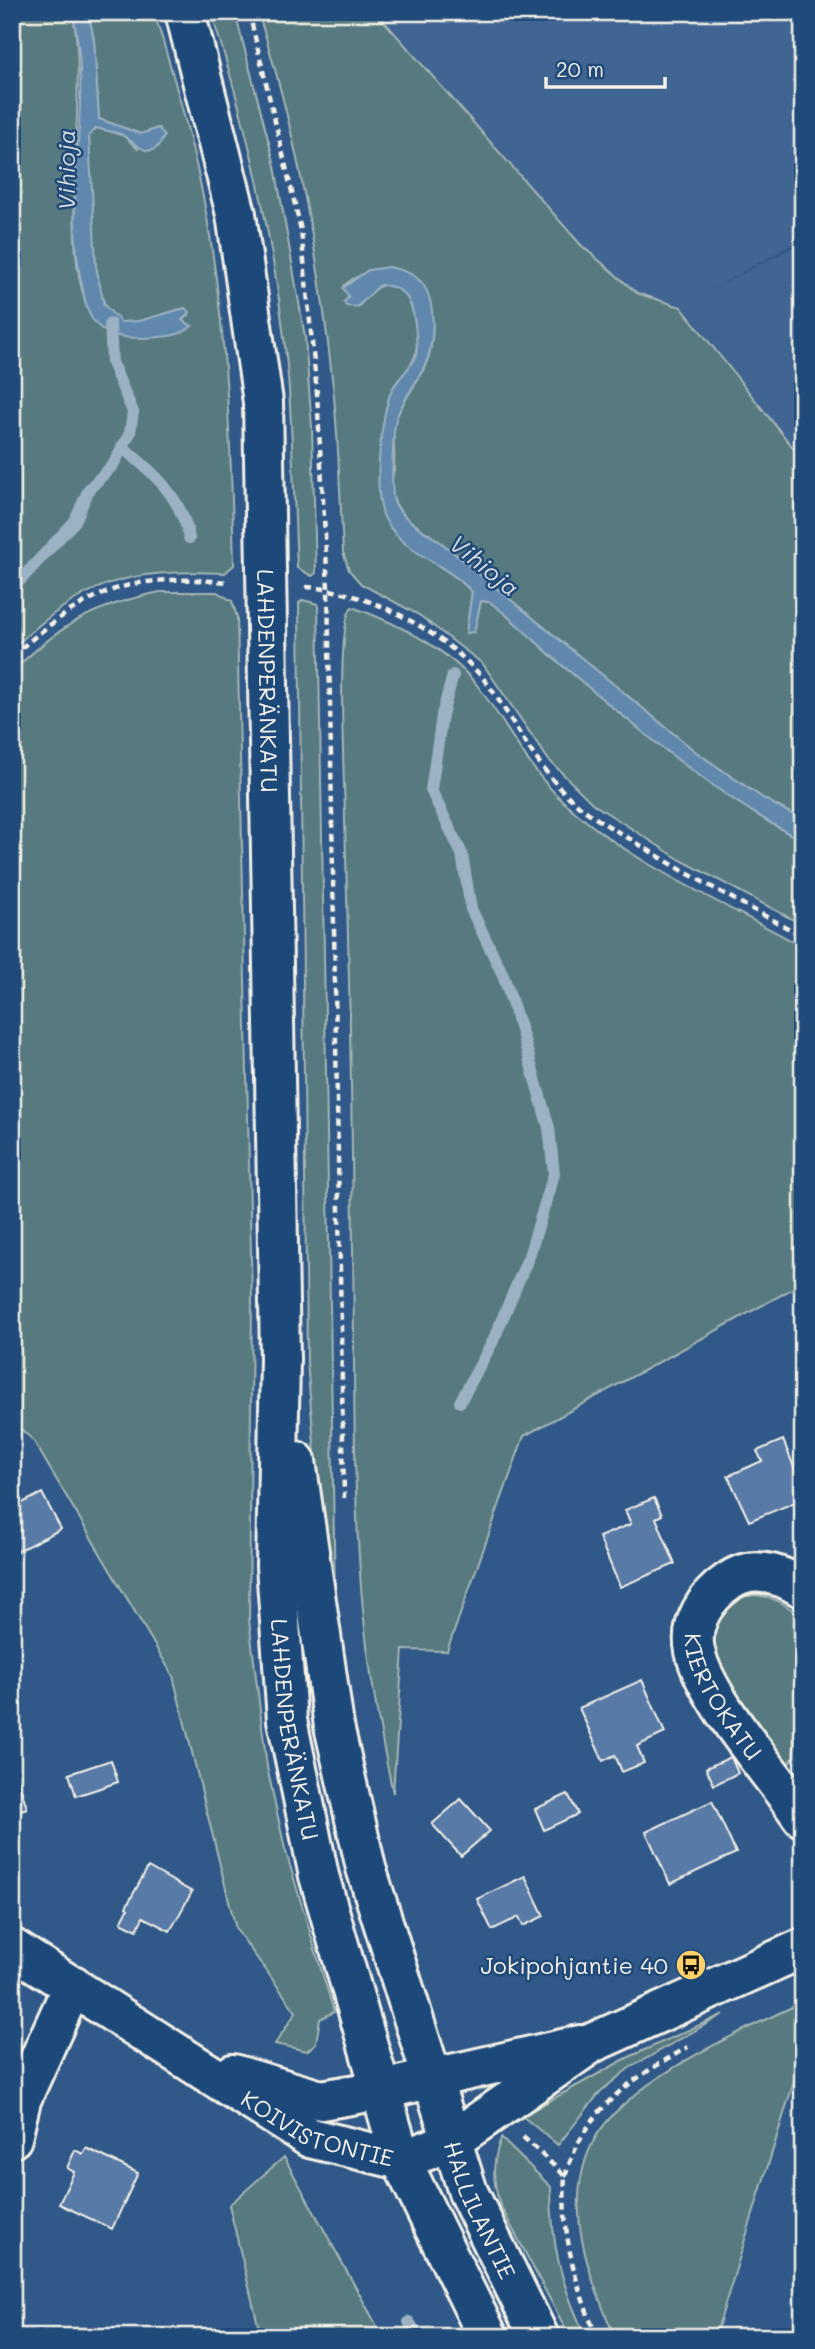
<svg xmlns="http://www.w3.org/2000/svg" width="815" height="2349" font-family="Mali,sans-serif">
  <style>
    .built { fill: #406593 }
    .green { fill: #567a7f; stroke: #a5b6b4; stroke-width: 2 }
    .water { fill: #6087ac; stroke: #9bb1c4; stroke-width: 2 }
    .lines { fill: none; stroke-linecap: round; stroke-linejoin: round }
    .stream { stroke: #9bb1c4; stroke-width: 12 }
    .building { fill: #597aa7; stroke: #f4f1e8; stroke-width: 2 }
    .minor-casing { stroke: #f4f1e8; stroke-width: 44 }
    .secondary-casing { stroke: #f4f1e8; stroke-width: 44 }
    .path { stroke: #f4f1e8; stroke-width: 4.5; stroke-dasharray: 7 5; stroke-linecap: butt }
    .minor { stroke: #1f4a7a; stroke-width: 38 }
    .secondary { stroke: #1f4a7a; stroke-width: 38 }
    .labels { text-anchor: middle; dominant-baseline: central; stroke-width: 5; stroke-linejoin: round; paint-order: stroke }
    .street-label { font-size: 23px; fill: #f4f1e8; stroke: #1f4a7a }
    .poi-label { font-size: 23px; fill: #f4f1e8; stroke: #1f4a7a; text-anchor: end }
    .water-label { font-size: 24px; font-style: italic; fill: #d6dcdc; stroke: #1f4a7a }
  </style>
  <rect width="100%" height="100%" fill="#305888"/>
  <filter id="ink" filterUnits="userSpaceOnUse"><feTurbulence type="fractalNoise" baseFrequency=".0143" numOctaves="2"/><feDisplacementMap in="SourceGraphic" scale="14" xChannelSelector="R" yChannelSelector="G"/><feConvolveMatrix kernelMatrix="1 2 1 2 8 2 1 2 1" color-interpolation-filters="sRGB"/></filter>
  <g filter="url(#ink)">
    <path class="built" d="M376,12H803V238L711,290L803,242V460L681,307L637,293L581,245Z"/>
    <g class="green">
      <path d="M12,12H72C92,89 49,278 102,329L182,320L189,315L185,308C165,312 142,325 121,322C87,315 89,166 89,135L97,127L124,136L138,149L155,129L141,134L99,119L94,40L88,12H154C176,82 196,152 208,224C227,337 231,451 234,565L225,573C125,569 86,580 12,649Z"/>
      <path d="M211,12H235L275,166L305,337L312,428L316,573L312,576L297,568C294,504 293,440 288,376C277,253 249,130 211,12Z"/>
      <path d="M258,12H376L581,245L637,293L681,307L803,460V820L764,799L696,752L444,545C425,530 394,517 391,489C390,483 393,475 394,469C396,451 390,433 397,416C405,398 418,382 426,364C439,333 436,263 388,271C371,273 357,273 344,286L349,297L344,302L359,306C365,300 370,291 378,287C411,270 420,332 416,352C414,366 400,376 393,388C384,403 375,489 381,504C400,552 441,559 472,592L466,633L474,631L481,601L490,602C516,621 538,645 562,665C638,729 715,795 803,841V925L679,859L593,804L548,759L483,664L419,615L361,584L349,570L343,552C340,497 339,442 333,387C320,263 296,131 258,12Z"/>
      <path d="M160,592H217L232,601L237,617L252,1301L249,1620L267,1767L285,1849L334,2012L320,2019L316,2043L307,2051L275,2044L296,2012L236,1929L173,1676L33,1440L12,1421V672C61,624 93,606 160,592Z"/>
      <path d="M303,600L318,604L335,1598L317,1478L307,1362L299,603Z"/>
      <path d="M352,607C397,623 446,647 477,685C507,724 528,770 566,804C633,865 724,903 803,947V1283L524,1436L447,1651L403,1650L393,1793C380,1733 369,1672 363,1610C352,1491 355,1371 353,1251C352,1107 349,964 345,820C345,788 335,623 352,607Z"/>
      <path d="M756,1595C774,1597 797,1607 803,1627C805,1635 803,1646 803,1654C803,1689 798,1723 793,1758L786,1766L780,1764L711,1657L709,1633L727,1605L741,1597Z"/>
      <path d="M803,2002V2052L715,2337H615C589,2278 561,2205 593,2142C623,2082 743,2030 803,2002Z"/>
      <path d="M724,2014L628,2069L601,2091L558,2145L522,2116L627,2058Z"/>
      <path d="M501,2138L551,2187C551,2245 561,2285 586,2337H570L500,2205C492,2179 492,2163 501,2138Z"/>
      <path d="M284,2157L383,2337H261L229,2205Z"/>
    </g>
    <g class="water">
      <path d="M72,12H88L94,40L99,119L141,134L159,128L164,136C153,163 138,146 124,136C116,130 106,132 97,128L89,135L96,266L104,305L121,322L139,321L185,308L190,312L182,320L192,326C179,338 158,337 141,338C123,338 104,336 93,320C86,311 84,296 82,285C61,195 95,100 72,12Z"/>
      <path d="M389,267C399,269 410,272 418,279C438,296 435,345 424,367C416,384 402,401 396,419C393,430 390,495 395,504C406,523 428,532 444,545L696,752L764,799L803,820V841C715,795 638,729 562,665C538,645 516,621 490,602L481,601L474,632L466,633L472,592C448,564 405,555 386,521C372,497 380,415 392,390C398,377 412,368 416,355C418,348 416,340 416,334C414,308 410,286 380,285L357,307L346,306L344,302L349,297L343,288L368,270Z"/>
    </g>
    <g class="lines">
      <g class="stream">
        <path d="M122,447C153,472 182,497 189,538"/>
        <path d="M12,589L75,521L89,489L113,465L130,433L133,412L112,363L110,324"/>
        <path d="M453,675L442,715L431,790L462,854L471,909L503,975L522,1033L549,1128L554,1174L529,1256L493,1341L460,1402"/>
        <path d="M409,2322L419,2337"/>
      </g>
    </g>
    <g class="building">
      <path d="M783,1440L796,1472L803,1469V1499L749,1521L728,1476L762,1461L757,1451Z"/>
      <path d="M42,1493L61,1529L14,1553L12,1508Z"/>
      <path d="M654,1498L662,1515L656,1518L675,1564L620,1587L599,1537L631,1524L625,1510Z"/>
      <path d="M642,1680L665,1733L637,1746L644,1763L622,1772L615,1755L603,1761L579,1708Z"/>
      <path d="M731,1757L738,1773L714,1785L706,1768Z"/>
      <path d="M12,1760L27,1808L12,1813Z"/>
      <path d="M111,1760L118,1782L76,1796L69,1774Z"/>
      <path d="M568,1794L578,1814L544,1830L535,1809Z"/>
      <path d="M461,1799L490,1831L461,1856L432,1824Z"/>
      <path d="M712,1801L736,1853L670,1884L646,1832Z"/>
      <path d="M148,1867L192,1892L170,1931L143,1917L137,1930L121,1922L128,1909L126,1907Z"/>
      <path d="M525,1876L544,1916L523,1926L519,1917L492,1930L477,1899Z"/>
      <path d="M86,2148L138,2173L112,2229L59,2204L74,2172L67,2168L75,2150L83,2154Z"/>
    </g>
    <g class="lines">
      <g class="minor-casing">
        <g id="minor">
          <path id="s1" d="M803,1588C780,1574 752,1564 728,1582C706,1597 689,1623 695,1651C705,1699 774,1775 803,1818"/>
          <path d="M12,2138L21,2100L73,1985"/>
        </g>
      </g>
      <g class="secondary-casing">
        <g id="secondary">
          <path id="s2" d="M185,12L236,214L263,402L280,1359L276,1566L287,1720L319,1876L401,2160L488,2337"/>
          <path id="s3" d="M296,1461L334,1726L366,1868L468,2192L539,2337"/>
          <path id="s4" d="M12,1948L310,2138L401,2160L450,2142L592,2043L803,1948"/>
          <path d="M233,2074L321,2100L381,2090L580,2045"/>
        </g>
      </g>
      <g class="path">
        <path d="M249,12L301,230L317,394L328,588L344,1498"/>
        <path d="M306,587C369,590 455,637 492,690C519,730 539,772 577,804C596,820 619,832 640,845C693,878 748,907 803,936"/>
        <path d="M12,656C88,590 126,573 227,582"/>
        <path d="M523,2137L565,2176C561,2233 575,2285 597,2337"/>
        <path d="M565,2176C587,2107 627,2082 688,2047"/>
      </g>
      <use href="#minor" class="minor"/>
      <use href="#secondary" class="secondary"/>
    </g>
  </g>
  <defs>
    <g id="bus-disc" transform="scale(1.575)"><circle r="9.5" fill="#ffd166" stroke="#1f4a7a"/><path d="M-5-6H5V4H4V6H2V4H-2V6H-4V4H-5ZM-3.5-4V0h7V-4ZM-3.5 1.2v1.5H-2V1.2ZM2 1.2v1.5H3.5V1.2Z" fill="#111"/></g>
  </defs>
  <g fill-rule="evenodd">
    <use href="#bus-disc" x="691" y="1965"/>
  </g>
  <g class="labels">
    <g class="street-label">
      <text stroke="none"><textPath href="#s2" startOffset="677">LAHDENPERÄNKATU</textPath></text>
      <text stroke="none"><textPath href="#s1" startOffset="214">KIERTOKATU</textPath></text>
      <text stroke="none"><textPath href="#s2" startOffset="1727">LAHDENPERÄNKATU</textPath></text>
      <text stroke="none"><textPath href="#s4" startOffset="357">KOIVISTONTIE</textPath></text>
      <text stroke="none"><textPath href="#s3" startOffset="774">HALLILANTIE</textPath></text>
    </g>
    <g class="poi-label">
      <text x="668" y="1965">Jokipohjantie 40</text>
    </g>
    <g class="water-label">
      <text transform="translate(65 170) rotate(-90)">Vihioja</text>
      <text transform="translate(485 565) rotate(39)">Vihioja</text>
    </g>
  </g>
  <rect width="815" height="2349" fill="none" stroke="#1f4a7a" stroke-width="42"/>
  <rect x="21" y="21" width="773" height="2307" fill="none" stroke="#f4f1e8" stroke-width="2.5" filter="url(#ink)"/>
  <path d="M546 77v10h119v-10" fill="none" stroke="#f4f1e8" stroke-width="3.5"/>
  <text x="556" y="77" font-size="21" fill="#f4f1e8" stroke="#1f4a7a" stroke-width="5" paint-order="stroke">20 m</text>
</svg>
